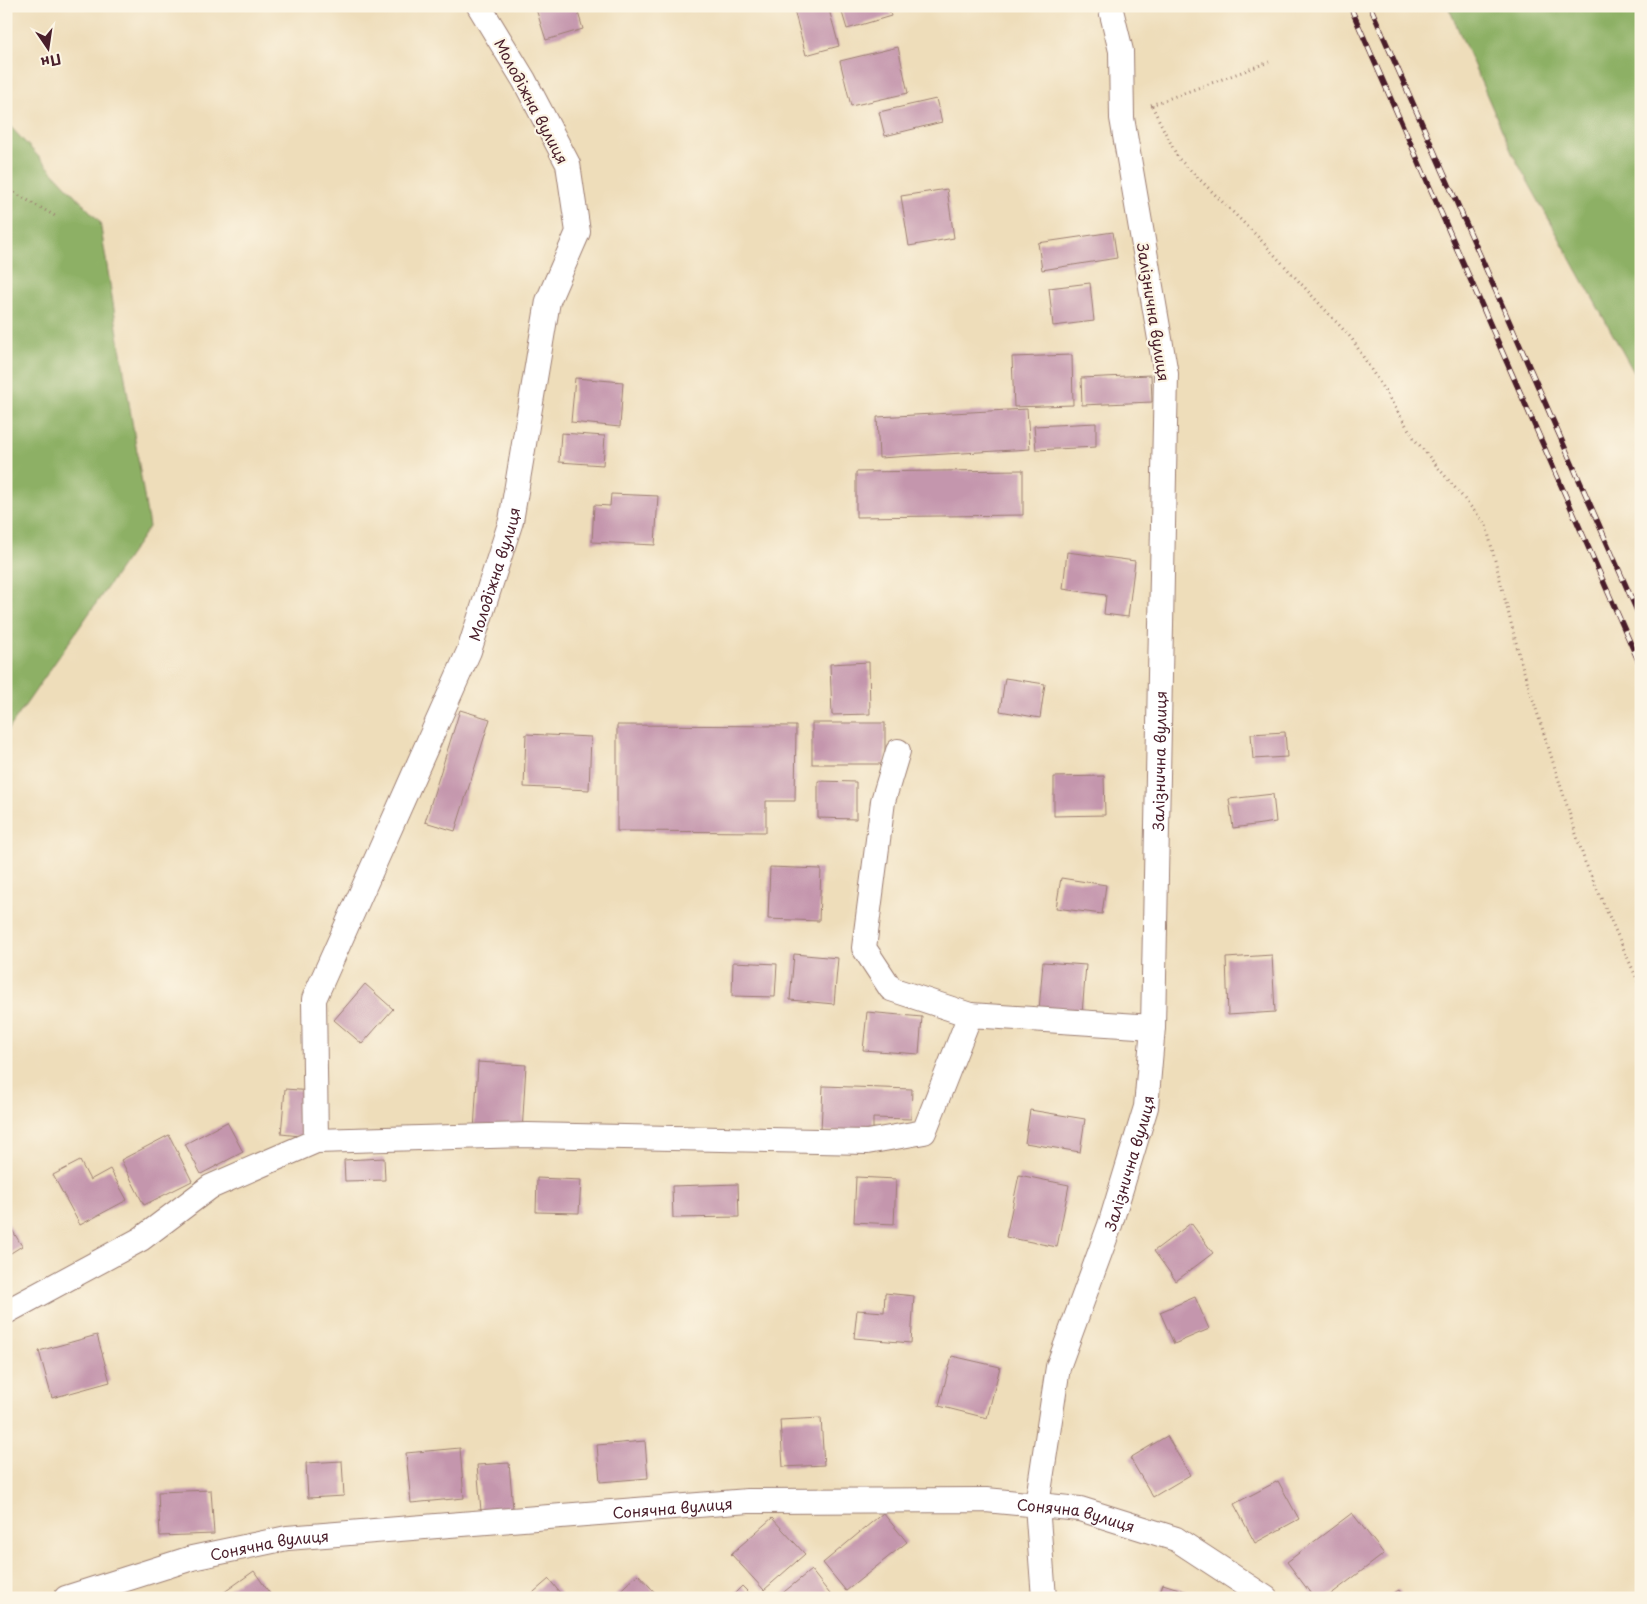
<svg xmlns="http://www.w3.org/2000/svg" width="1647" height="1604" font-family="'Playpen Sans',sans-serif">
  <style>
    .forest { fill: #8db065; stroke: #6c6848 }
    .building { fill: #c496ad }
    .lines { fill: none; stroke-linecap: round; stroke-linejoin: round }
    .minor-casing { stroke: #9c7e72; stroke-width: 26 }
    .path { stroke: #9c7e72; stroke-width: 3; stroke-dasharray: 1 4; stroke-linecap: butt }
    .minor { stroke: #fff; stroke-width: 24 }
    .rail-casing { stroke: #4a1f2b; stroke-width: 5.5 }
    .rail { stroke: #fcf5e5; stroke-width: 4; stroke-dasharray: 11; stroke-linecap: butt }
    .labels { text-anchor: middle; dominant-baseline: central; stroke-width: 4.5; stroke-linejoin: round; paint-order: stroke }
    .street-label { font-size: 15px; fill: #4a1f2b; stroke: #fcf5e5 }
  </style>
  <rect width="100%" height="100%" fill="#fcf5e5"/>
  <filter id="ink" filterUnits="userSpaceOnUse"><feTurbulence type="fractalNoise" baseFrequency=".02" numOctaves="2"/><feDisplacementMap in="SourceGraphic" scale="10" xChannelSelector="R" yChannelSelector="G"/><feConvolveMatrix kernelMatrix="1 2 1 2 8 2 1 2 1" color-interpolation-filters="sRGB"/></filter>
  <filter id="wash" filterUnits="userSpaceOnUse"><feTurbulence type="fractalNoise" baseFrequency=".0096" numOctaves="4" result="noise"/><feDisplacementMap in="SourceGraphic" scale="20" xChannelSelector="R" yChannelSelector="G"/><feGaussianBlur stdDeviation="1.12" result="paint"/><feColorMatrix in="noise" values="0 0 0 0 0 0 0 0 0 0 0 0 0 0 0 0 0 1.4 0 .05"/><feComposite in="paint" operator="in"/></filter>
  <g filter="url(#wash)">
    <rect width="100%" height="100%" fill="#eeddba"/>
    <g class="forest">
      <path d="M1448,6H1641V385L1512,153Z"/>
      <path d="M6,122L100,222L149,527L6,733Z"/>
    </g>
    <g id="blocks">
      <g class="building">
        <path d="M535,6H576L583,29L546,40Z"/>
        <path d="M793,6H828L839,46L806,55Z"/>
        <path d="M840,6H888L891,16L847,29Z"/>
        <path d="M898,47L908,93L851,106L840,61Z"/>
        <path d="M936,99L942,122L885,136L879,112Z"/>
        <path d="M947,189L954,238L909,246L901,196Z"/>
        <path d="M1113,232L1117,258L1042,270L1038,243Z"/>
        <path d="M1090,283L1094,321L1053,326L1049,288Z"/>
        <path d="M1072,355L1073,405L1014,407L1012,357Z"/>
        <path d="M1151,375L1152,402L1082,405L1081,378Z"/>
        <path d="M575,378L623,382L620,427L571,422Z"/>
        <path d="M1027,409L1030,449L879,458L877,417Z"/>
        <path d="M1096,423V447L1036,450L1034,426Z"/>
        <path d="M561,433L605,436L603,465L559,462Z"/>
        <path d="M1023,470V515L856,517V472Z"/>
        <path d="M611,494L658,496L655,545L592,542L594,505L610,506Z"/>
        <path d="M1067,552L1135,561L1128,617L1104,614L1106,595L1063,589Z"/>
        <path d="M869,662L870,714L832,715L830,664Z"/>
        <path d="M1005,678L1045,684L1040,718L1000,711Z"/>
        <path d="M460,710L490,719L455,831L425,822Z"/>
        <rect x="812" y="723" width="73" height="41"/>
        <path d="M617,725L796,726L795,801H766V832L617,831Z"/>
        <path d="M1285,732L1287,757L1253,759L1251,734Z"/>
        <path d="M526,734L591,737L589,790L524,787Z"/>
        <path d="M1104,776L1105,815L1054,816V777Z"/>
        <path d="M818,781L856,782V819L818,818Z"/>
        <path d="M1273,794L1276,822L1233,828L1229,799Z"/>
        <path d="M770,867L821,869L819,921L768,919Z"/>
        <path d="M1061,878L1106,885L1102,914L1056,908Z"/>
        <path d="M794,954L838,958L834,1004L790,1000Z"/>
        <path d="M1272,955L1275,1012L1228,1015L1226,958Z"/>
        <path d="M733,962L777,964L775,997L732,996Z"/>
        <path d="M1043,962L1086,965L1082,1014L1039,1010Z"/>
        <path d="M365,984L393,1009L362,1044L334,1020Z"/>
        <path d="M867,1012L922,1017L919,1054L863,1050Z"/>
        <path d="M478,1062L526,1065L522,1133L474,1131Z"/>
        <path d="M823,1086L912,1089L911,1119L873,1118V1133L821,1131Z"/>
        <path d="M285,1089L313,1091L310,1137L281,1134Z"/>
        <path d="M1030,1110L1085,1119L1080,1152L1025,1143Z"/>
        <path d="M227,1122L243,1152L201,1174L185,1144Z"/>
        <path d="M169,1135L192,1181L144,1205L121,1160Z"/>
        <path d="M384,1158L385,1180L345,1181L344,1160Z"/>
        <path d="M80,1161L90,1180L110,1169L127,1200L80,1225L53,1175Z"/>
        <path d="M1019,1175L1069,1185L1057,1247L1006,1237Z"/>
        <path d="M856,1177L896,1179L894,1224L854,1222Z"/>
        <path d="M537,1178L581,1180L579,1213L536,1212Z"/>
        <path d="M738,1184L739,1217L673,1218L672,1186Z"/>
        <path d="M6,1220L22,1246L6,1256Z"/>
        <path d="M1191,1223L1213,1253L1176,1281L1154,1251Z"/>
        <path d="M885,1293L914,1296L911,1343L854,1338L857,1310L884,1312Z"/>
        <path d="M1195,1297L1209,1329L1174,1344L1160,1312Z"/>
        <path d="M97,1335L110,1382L52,1398L39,1351Z"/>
        <path d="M952,1356L1000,1367L987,1418L939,1406Z"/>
        <path d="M821,1418L824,1465L783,1467L780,1420Z"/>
        <path d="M1167,1436L1190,1475L1153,1497L1130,1458Z"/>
        <path d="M645,1441L648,1478L600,1482L597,1445Z"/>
        <path d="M460,1448L464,1498L411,1503L406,1453Z"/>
        <path d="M342,1461L344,1496L308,1498L306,1463Z"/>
        <path d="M509,1463L513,1509L481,1511L477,1465Z"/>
        <path d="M1278,1481L1299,1519L1255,1543L1234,1504Z"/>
        <path d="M211,1490L214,1534L160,1536L158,1492Z"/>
        <path d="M883,1513L907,1542L846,1591L823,1563Z"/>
        <path d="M1352,1513L1384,1554L1326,1598H1314L1287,1562Z"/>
        <path d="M772,1518L805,1554L764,1590L731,1554Z"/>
        <path d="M811,1570L833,1598H780L779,1596Z"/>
        <path d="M254,1571L273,1598H216Z"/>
        <path d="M638,1574L660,1598H612Z"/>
        <path d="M549,1579L564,1598H527Z"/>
        <path d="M1163,1584L1204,1597V1598H1158Z"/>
        <path d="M742,1586L754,1598H730Z"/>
        <path d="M1399,1590L1403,1598H1385Z"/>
      </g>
    </g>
  </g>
  <g filter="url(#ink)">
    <use href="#blocks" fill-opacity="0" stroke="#9c7e72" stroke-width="1"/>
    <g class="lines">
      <g class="minor-casing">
        <g id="minor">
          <path d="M898,751L883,801L864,948L891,989L970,1015"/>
          <path id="s1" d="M316,1141L314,999L469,651L511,521L548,301L578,232L568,164L524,80L479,6"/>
          <path d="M6,1312L141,1239L210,1187L316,1141L527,1135L867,1142L924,1132L970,1015L1153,1027"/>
          <path id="s2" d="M66,1598L192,1558L287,1538L748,1501L986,1500L1080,1509L1176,1539L1266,1598"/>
          <path id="s3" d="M1044,1598L1037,1505L1058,1367L1110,1225L1146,1107L1153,1027L1166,374L1122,118L1121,51L1110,6"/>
        </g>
      </g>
      <g class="path">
        <path d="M1151,105L1269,62"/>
        <path d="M1152,106L1178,158L1258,237L1352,339L1416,441L1486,525L1521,662L1585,862L1641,988"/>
        <path d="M6,188L55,216"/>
      </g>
      <use href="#minor" class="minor"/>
      <g class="rail-casing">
        <g id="rail">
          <path d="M1350,6L1641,667"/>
          <path d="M1370,6L1641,620"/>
        </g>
      </g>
      <use href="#rail" class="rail"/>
    </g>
  </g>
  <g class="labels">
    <g class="street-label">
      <text transform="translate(532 101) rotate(62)">Молодіжна вулиця</text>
      <text transform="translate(1154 312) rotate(81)">Залізнична вулиця</text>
      <text stroke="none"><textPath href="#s1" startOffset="604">Молодіжна вулиця</textPath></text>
      <text stroke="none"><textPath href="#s3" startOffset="854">Залізнична вулиця</textPath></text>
      <text stroke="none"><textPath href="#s3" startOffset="449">Залізнична вулиця</textPath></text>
      <text stroke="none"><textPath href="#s2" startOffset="616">Сонячна вулиця</textPath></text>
      <text stroke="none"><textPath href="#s2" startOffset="1021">Сонячна вулиця</textPath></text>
      <text stroke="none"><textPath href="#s2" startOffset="211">Сонячна вулиця</textPath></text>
    </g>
  </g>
  <rect width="1647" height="1604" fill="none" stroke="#fcf5e5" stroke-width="25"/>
  <g transform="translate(48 48) rotate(167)" stroke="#fcf5e5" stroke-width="4" paint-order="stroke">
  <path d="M0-4L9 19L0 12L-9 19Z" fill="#4a1f2b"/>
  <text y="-8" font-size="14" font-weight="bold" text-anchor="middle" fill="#4a1f2b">Пн</text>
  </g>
</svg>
